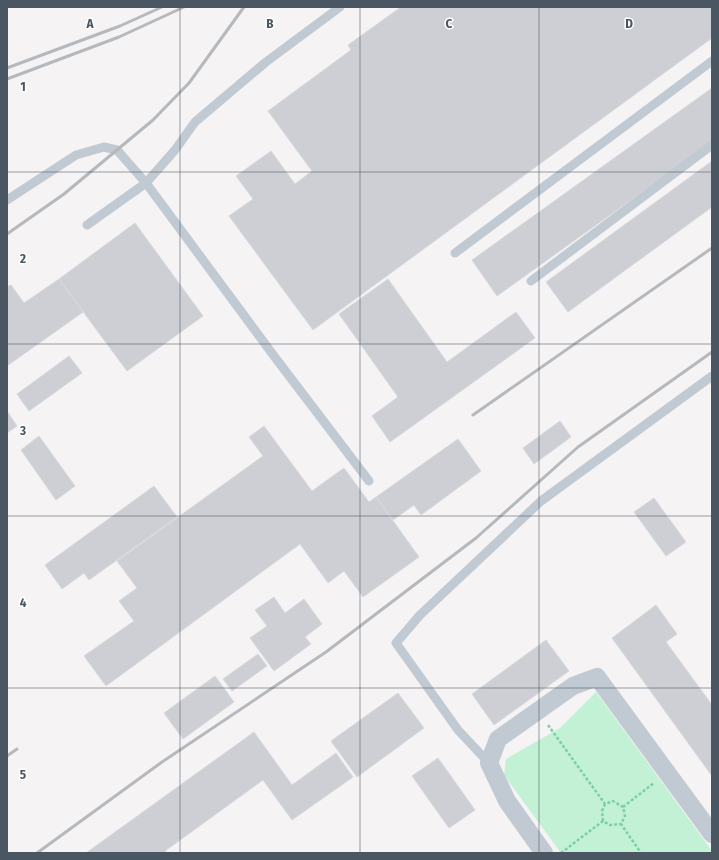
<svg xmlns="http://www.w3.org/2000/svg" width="719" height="860" font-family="'Fira Sans Condensed',sans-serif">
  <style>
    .green { fill: #c3f1d5 }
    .building { fill: #cdcfd5; stroke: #d7d9de }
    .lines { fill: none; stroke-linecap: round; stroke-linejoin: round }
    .path { stroke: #7ad0a6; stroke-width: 2.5; stroke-dasharray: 3 2; stroke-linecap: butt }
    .service { stroke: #c1cad2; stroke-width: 9 }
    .minor { stroke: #c1cad2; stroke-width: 18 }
    .rail { stroke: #b5b8bd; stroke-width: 3 }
    .grid { fill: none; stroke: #4a5661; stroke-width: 1; stroke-opacity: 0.55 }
    .grid-label { font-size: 13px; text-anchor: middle; font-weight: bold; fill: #4a5661; stroke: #fff; stroke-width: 3; stroke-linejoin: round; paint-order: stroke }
  </style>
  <rect width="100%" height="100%" fill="#f5f3f3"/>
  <path class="green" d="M596,692L712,851V853H561L504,775L506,759L560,728Z"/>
  <g class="building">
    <path d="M401,7H712V38L313,330L229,216L253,199L236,176L271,151L295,184L312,171L268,111L351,50L348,45Z"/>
    <path d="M712,88V142L497,296L472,260Z"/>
    <path d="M712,161V207L568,312L546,282Z"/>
    <path d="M135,223L203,316L127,371L59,279Z"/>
    <path d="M59,279L83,312L7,366V287L11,285L24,303Z"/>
    <path d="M388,279L447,362L516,312L535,338L390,442L372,416L398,397L339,314Z"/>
    <path d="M69,356L82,373L29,411L17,394Z"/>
    <path d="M7,411L17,426L7,433Z"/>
    <path d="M560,421L571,437L534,464L523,448Z"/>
    <path d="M264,426L312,491L344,468L369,502L376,497L419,557L363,597L344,571L328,583L300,544L106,686L84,656L134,621L119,601L137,588L117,561L263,456L249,437Z"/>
    <path d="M39,436L75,486L56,500L21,450Z"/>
    <path d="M458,439L481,471L421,515L414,505L393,520L376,497Z"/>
    <path d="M154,486L177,517L89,580L84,573L62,589L45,565Z"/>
    <path d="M654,498L686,542L666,556L634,512Z"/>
    <path d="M274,597L285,613L304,599L322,624L305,637L311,644L274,671L250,638L267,626L255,610Z"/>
    <path d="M656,605L677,634L666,642L712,705V776L612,638Z"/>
    <path d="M546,640L569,671L494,725L472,694Z"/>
    <path d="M258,654L267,666L232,691L223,679Z"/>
    <path d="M215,676L234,702L183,739L164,713Z"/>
    <path d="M398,693L424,728L357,777L331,741Z"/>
    <path d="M254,732L292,785L336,753L353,777L292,820L263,780L165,851L166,853H86Z"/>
    <path d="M438,758L475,810L449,828L412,776Z"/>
  </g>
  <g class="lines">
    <g class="path">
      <path d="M548,725L605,804L613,801L623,807L625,816L621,824L641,853"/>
      <path d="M623,807L654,783"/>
      <path d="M603,821L602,811L605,804"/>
      <path d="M561,853L603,821L610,825L621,824"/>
    </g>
    <g class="service">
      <path d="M7,200L76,155L104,147L117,150L146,183L274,356L369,481"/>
      <path d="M87,225L146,183L175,150L195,122L266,62L340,7"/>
      <path d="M455,253L712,61"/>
      <path d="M531,281L712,145"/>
      <path d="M489,763L458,730L396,643L420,615L541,501L712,376"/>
    </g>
    <path class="minor" d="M544,853L507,801L489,763L498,739L573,686L597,677L712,834"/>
    <g class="rail">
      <path d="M7,68L120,26L162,7"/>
      <path d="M7,79L119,37L184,7"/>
      <path d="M7,234L64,194L153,120L189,83L244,7"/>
      <path d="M473,415L712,248"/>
      <path d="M7,756L17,749"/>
      <path d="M37,853L162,762L326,652L476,538L578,447L712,352"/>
    </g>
  </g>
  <path class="grid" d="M180,7V853M360,7V853M539,7V853M7,172H712M7,344H712M7,516H712M7,688H712"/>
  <g class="grid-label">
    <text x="90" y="28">A</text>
    <text x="270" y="28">B</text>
    <text x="449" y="28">C</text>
    <text x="629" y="28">D</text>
    <text x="23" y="91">1</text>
    <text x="23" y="263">2</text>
    <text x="23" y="435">3</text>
    <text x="23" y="607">4</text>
    <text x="23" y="779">5</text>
  </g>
  <rect width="719" height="860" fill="none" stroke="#4a5661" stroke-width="16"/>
</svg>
